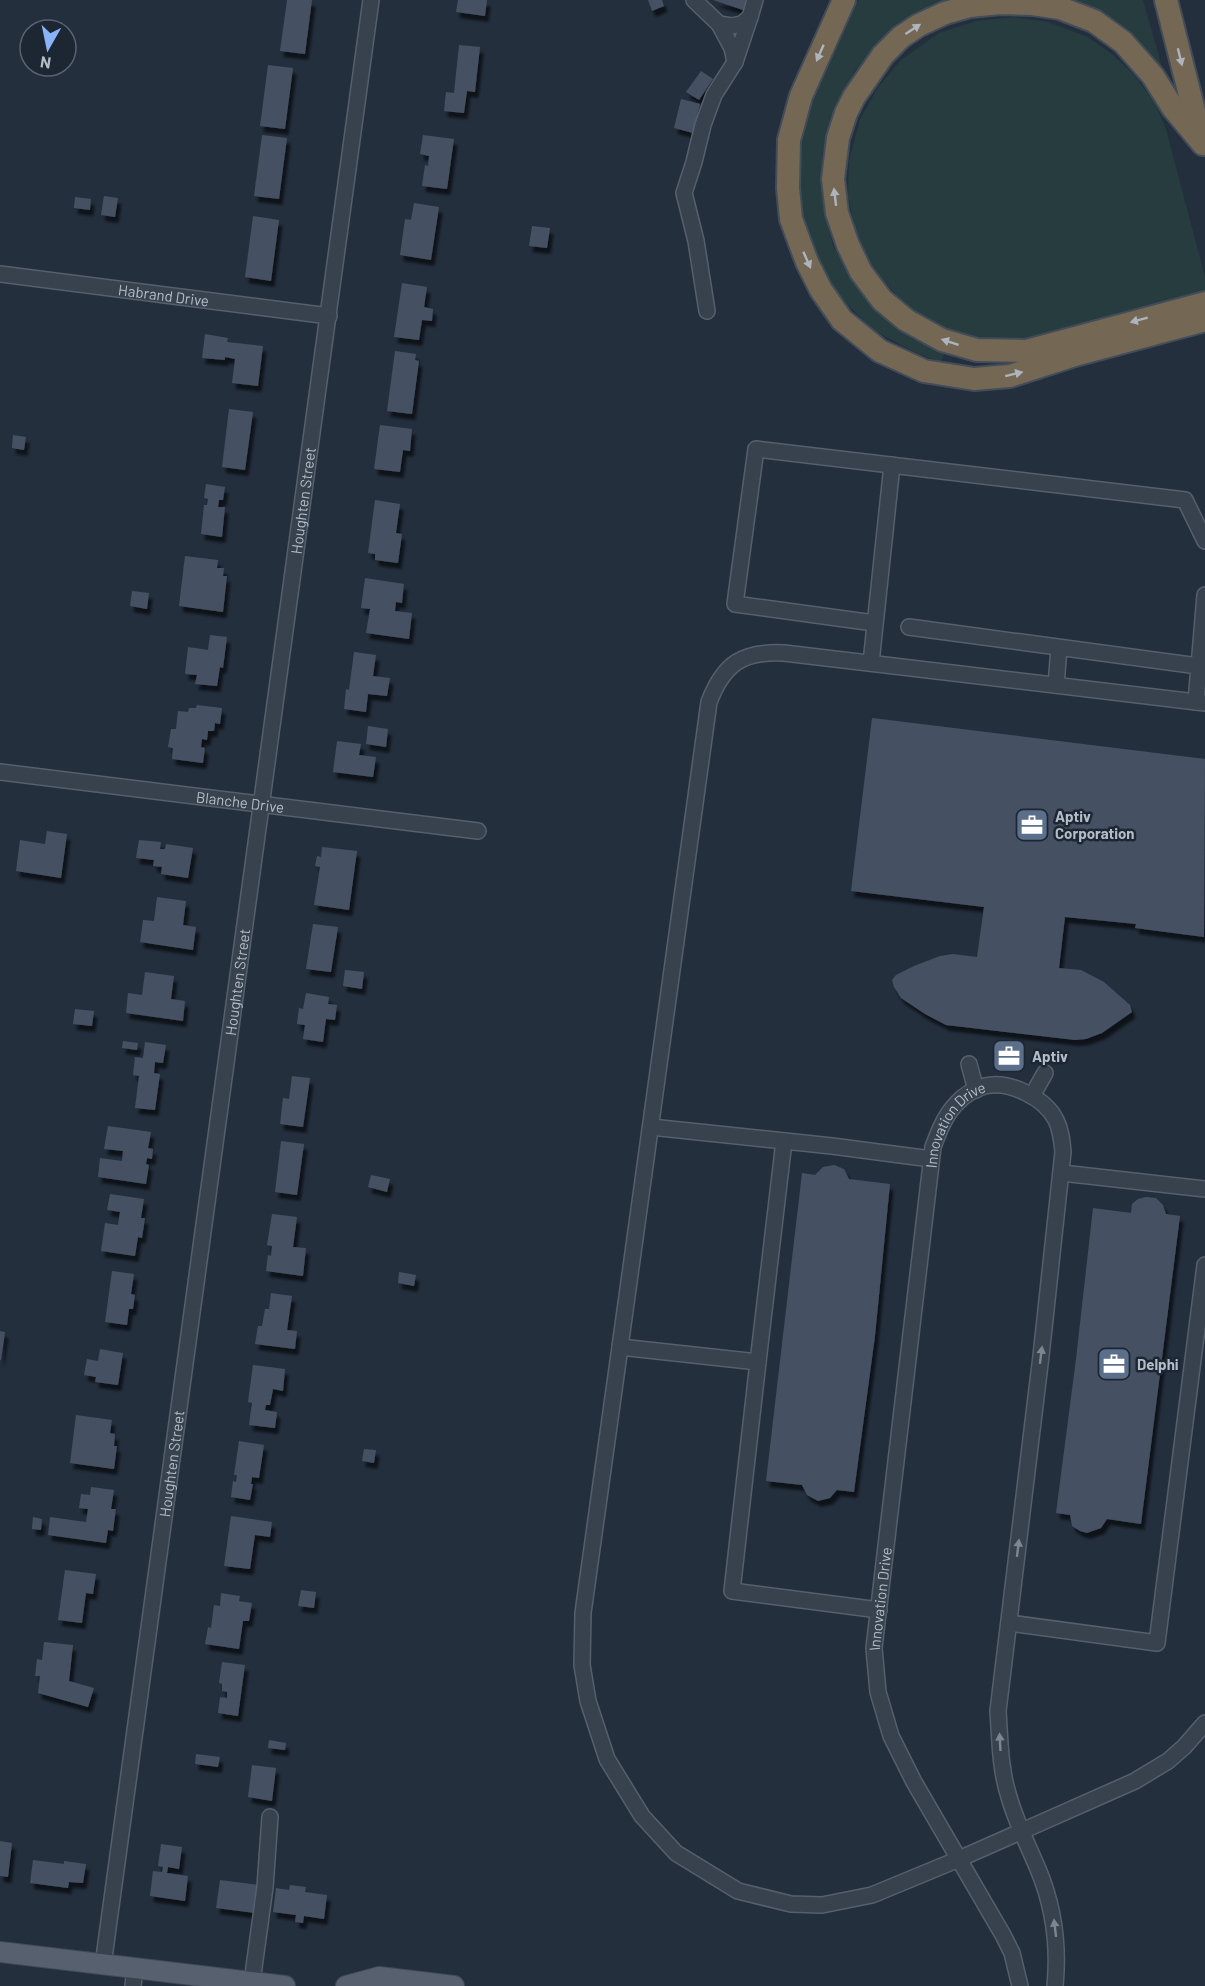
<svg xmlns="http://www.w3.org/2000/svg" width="1205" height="1986" font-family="Barlow,sans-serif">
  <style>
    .green { fill: #263c3f }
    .building { fill: #455162; filter: url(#shadow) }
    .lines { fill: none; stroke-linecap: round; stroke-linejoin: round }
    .minor-casing { stroke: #565f6c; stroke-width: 18 }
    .major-casing { stroke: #414a57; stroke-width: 22 }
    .highway-casing { stroke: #434c59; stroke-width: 26 }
    .minor { stroke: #38414e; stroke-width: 15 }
    .major { stroke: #56606e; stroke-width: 20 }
    .highway { stroke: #746855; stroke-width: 22 }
    .oneway { fill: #aeb4bd }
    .oneway2 { fill: #7c8592 }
    .labels { text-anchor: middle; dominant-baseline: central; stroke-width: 5; stroke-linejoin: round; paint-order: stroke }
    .street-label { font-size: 15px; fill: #b4bcc9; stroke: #1d2633 }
    .poi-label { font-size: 15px; font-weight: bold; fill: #b4bcc9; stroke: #1d2633; text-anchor: start }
  </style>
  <defs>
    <filter id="shadow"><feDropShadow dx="3.5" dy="6" stdDeviation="1.5" flood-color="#0009"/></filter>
  </defs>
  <rect width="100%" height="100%" fill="#242f3e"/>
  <g class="green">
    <path d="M858,0H944L914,14L887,34L855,71L836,108L822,155L823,203L833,246L855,283L878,312L916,340L945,351L941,362L914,352L873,330L840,297L817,258L806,231L798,193L799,150L808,110Z"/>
    <path d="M1073,0H1143L1162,67L1156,66L1136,39L1097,10Z"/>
    <path d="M1013,17L1048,22L1088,37L1113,55L1135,76L1154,102L1166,129L1205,277V293L1030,341L997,342L945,330L908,307L876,273L856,235L848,195L849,161L860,119L878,87L901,60L939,33L976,21Z"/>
  </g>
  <g class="building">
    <path d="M287,0H312L305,54L280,51Z"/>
    <path d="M458,0H487L485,16L456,12Z"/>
    <path d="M648,0H662L664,6L652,11Z"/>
    <path d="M713,0H750L746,11Z"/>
    <path d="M459,45L480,47L475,92L467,91L464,113L444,111L446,92L454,93Z"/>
    <path d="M268,65L293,68L285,129L260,126Z"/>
    <path d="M701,71L713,79L699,100L686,92Z"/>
    <path d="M681,99L700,104L693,133L674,128Z"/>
    <path d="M262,135L287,138L279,199L254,196Z"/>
    <path d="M423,135L454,139L447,189L422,186L425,165L428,166L429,156L420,154Z"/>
    <path d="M104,196L118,198L115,217L101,215Z"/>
    <path d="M75,197L91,199L90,210L74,208Z"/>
    <path d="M414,203L439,207L431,260L400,255L405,219L411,220Z"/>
    <path d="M253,216L279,220L271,281L245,277Z"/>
    <path d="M532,226L550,228L547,248L529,246Z"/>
    <path d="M402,283L427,287L424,307L433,309L432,321L422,320L419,340L394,337Z"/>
    <path d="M205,334L228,338L227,342L263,346L258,386L232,383L235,359L225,357V360L202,358Z"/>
    <path d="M395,351L416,354L415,360L419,361L412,414L387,411Z"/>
    <path d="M229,409L253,412L245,470L222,467Z"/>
    <path d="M380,425L412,429L410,451L403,450L400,472L374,469Z"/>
    <path d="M13,435L26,437L24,450L12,448Z"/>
    <path d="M206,484L225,487L223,500H219L218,507H225L222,537L201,534L204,505H207L208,499L204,498Z"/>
    <path d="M375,500L400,504L396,533L402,534L398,563L375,560V554L368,553Z"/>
    <path d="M185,556L218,560L217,568H224L223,576H227L223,612L179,606Z"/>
    <path d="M365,578L404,584L402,603L396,602L395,611L412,613L409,639L366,633L370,609L361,608Z"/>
    <path d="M132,591L149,593L147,609L130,606Z"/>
    <path d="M210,635L227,637L223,668L220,667L217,686L195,684L197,675L185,674L188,647L208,650Z"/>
    <path d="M354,652L376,655L373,676L390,678L387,696L368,694L366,712L344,709L346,689L349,690Z"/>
    <path d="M197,705L222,708L220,724L215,723L214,731H208L207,740L202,739L201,747L205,748L203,763L172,759L173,748L168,747L171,729H176L178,711L188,712L189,708H196Z"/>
    <path d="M872,718L1205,759L1204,937L1135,928L1136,924L1065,917L1059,968L1081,970L1104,982L1130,1005L1132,1012L1102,1033L1086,1039L1075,1040L946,1025L925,1014L901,998L894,987L892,980L896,975L914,966L940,956L953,954L977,957L984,907L851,891Z"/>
    <path d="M368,726L388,729L386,747L366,744Z"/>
    <path d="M337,741L361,744L359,755L376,757L373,777L333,772Z"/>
    <path d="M47,831L67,834L61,878L16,871L20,840L45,844Z"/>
    <path d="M139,840L161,842L160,849H165L166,844L193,848L188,878L161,874L162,867L153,866L154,860L136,858Z"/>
    <path d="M322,847L357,851L349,910L314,905L320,867L315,866L317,856L321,857Z"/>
    <path d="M157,897L186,901L183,925L196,927L193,950L140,942L143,920L154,921Z"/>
    <path d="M313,924L338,927L331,972L306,969Z"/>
    <path d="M345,970L364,972L362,989L343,986Z"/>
    <path d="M145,972L174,976L171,999L185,1001L183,1021L126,1013L128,993L142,995Z"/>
    <path d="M306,993L329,997L328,1004L337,1005L335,1020L326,1019L323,1042L303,1039L305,1025L297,1024L299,1008L303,1009Z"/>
    <path d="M75,1009L94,1011L92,1026L73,1024Z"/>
    <path d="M123,1041L138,1043L137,1050L122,1048Z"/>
    <path d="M145,1042L166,1045L163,1063L155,1062L154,1073L160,1074L155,1110L135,1108L139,1076L133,1075L135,1057L143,1058Z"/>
    <path d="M292,1076L310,1078L303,1127L280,1124L283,1098L289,1099Z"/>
    <path d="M108,1126L151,1132L148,1148L153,1149L152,1159L147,1158L146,1164L149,1165L146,1184L98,1177L100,1158L122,1161L123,1151L104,1149Z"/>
    <path d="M281,1141L304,1144L297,1195L275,1192Z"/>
    <path d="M834,1165L844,1169L849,1179L890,1184L875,1336L854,1492L837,1490L830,1498L818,1501L807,1495L802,1485L766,1481L802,1173L815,1175L823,1167Z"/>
    <path d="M371,1175L390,1179L387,1192L368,1187Z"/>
    <path d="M110,1194L144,1199L141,1218H145L142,1238L138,1237L135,1256L101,1251L105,1223L118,1225L120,1212L107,1210Z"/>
    <path d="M1146,1197L1156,1198L1163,1205L1166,1214L1180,1216L1141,1524L1107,1519L1101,1528L1087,1533L1080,1531L1072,1526L1070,1515L1056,1513L1076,1359L1093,1208L1131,1213L1132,1204L1138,1199Z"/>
    <path d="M272,1214L297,1217L293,1247L306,1248L303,1276L266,1271L268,1255L271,1256L272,1246L267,1245Z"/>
    <path d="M112,1271L134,1274L131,1294L135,1295L133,1309H129L127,1325L105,1322Z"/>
    <path d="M399,1272L416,1275L414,1286L398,1283Z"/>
    <path d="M271,1293L292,1296L287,1330L297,1331L295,1349L255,1344L258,1326H262L265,1309H269Z"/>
    <path d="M0,1331L5,1332L1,1360H0Z"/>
    <path d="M100,1349L123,1353L118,1385L95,1382L96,1377L84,1375L87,1359L98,1361Z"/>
    <path d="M253,1365L285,1369L283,1391L273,1389L270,1405H266L265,1410L277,1412L275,1428L249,1425L252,1403L248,1402Z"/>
    <path d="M76,1415L112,1420L110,1433L115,1434L114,1446H117L114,1469L70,1463Z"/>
    <path d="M239,1441L264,1445L259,1478L252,1477L251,1484H253L250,1500L231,1497L233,1481L236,1482L237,1475H234Z"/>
    <path d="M364,1449L376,1450L374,1463L362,1461Z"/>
    <path d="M91,1487L114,1490L111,1509H116L113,1531L108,1530L106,1543L48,1535L50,1517L86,1522L88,1509L79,1508L81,1494L90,1495Z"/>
    <path d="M231,1516L272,1522L270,1537L255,1535L250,1569L224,1566Z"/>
    <path d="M33,1517L42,1519L41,1530L32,1529Z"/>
    <path d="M65,1570L96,1574L93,1594L86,1593L82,1623L58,1620Z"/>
    <path d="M301,1590L316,1592L314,1608L298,1606Z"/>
    <path d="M221,1593L240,1596L239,1601L252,1603L249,1621H243L239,1649L205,1644L208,1627L211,1628L214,1605L220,1606Z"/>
    <path d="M44,1642L73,1645L69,1681L94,1688L88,1707L38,1693L40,1676H35L37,1659L42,1660Z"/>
    <path d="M222,1662L245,1665L238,1716L218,1713L220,1697L227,1698V1692L222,1691V1684L219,1683Z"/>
    <path d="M269,1740L286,1743L285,1750L268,1748Z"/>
    <path d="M196,1754L220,1757L218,1767L195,1764Z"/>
    <path d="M252,1765L276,1768L272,1801L248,1797Z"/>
    <path d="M0,1841L12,1843L8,1877L0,1876Z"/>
    <path d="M161,1844L182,1847L179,1869L168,1867L167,1873L188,1876L185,1901L150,1896L153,1871L162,1872L163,1867L158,1866Z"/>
    <path d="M33,1860L64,1864V1861L86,1864L83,1883L69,1882L68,1888L30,1883Z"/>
    <path d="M220,1880L259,1885L255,1913L216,1908Z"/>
    <path d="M290,1885L306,1887L305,1892L327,1895L324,1919L304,1916L303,1923L295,1922L296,1915L273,1912L276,1888L289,1890Z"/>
  </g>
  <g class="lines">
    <g class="minor-casing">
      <g id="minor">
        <path d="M694,0L719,24L731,26L742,24L750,17L755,0"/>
        <path d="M719,24L732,48L735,62L750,17"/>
        <path id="s1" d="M0,274L329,316"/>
        <path d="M707,311L696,241L684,193L694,162L703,125L714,95L735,62"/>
        <path d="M874,623L735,604L756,449L1185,500L1205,541"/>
        <path d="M909,627L1198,666"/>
        <path d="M871,663L892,465"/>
        <path d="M1056,685L1059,648"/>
        <path d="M1196,702L1205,595"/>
        <path id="s2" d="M0,772L478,831"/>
        <path d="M969,1064L976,1090"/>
        <path d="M1032,1096L1045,1073"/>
        <path d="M651,1127L832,1146L931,1159"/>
        <path d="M1062,1173L1205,1189"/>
        <path d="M620,1347L709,702C724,663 743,651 784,653L1205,703"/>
        <path d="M758,1362L784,1141"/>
        <path d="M879,1610L732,1591L758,1362L620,1347L583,1613L582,1665L588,1701L607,1759L642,1816L676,1853L738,1891L791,1904L822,1905L872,1895L959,1859L1135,1781L1168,1761L1184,1747L1205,1723"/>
        <path d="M1009,1623L1157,1643L1205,1265"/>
        <path id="s3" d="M103,1965L371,0"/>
        <path d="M252,1982L265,1887L270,1817"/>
        <path d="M133,1986L135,1969"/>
        <path id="s4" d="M1020,1986L1012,1953L1003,1935L914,1782L891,1736L878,1692L874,1648L933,1147C939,1131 945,1115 957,1103C964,1095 975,1089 985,1086C1009,1080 1045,1098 1056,1120C1061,1130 1062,1141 1063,1152L1041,1356L998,1711C1000,1740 1000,1769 1009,1797C1016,1822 1028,1845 1038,1869C1054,1907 1059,1945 1055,1986"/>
      </g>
    </g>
    <g class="major-casing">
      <g id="major">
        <path d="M0,1952L285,1986"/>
        <path d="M346,1986L379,1977L454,1986"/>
      </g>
    </g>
    <g class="highway-casing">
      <g id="highway">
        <path d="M844,0L801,96L789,140L788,188L791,219L807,262L821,290L842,320L880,351L924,371L974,379L1010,376L1075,355L1205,320"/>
        <path d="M1166,0L1200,135"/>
        <path d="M1203,144L1173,108L1153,76L1123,42L1094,21L1060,8L1033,4L1000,3L970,6L945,13L919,25L901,37L883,55L854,97L846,113L838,138L833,179L837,213L848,245L861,272L882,300L906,320L942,340L977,350L1026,351L1205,303"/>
      </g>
    </g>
    <use href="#minor" class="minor"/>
    <use href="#major" class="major"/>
    <use href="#highway" class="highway"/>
  </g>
  <defs><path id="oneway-solid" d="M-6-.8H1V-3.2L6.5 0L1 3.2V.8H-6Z" transform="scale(1.5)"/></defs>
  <g class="oneway">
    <use href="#oneway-solid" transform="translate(913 29) rotate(-33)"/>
    <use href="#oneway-solid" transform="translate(820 53) rotate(114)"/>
    <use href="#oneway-solid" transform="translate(1180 57) rotate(76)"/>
    <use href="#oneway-solid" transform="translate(835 197) rotate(-97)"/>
    <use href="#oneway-solid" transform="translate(807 260) rotate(66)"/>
    <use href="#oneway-solid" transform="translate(1139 320) rotate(165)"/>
    <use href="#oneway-solid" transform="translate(950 342) rotate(-162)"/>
    <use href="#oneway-solid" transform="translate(1014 374) rotate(-14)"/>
  </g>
  <g class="oneway2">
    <use href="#oneway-solid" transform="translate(1041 1355) rotate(-83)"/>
    <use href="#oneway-solid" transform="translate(1018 1548) rotate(-83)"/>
    <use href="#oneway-solid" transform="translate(1000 1742) rotate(-93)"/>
    <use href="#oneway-solid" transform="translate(1055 1928) rotate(-97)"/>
  </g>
  <defs>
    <g id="office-square" transform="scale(1.725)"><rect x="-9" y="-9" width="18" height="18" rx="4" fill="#5c6f8a" stroke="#1d2633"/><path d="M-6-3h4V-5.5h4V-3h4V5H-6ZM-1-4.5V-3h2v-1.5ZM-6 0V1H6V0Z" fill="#fff"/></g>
  </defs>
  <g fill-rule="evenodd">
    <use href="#office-square" x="1032" y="825"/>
    <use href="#office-square" x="1009" y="1056"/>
    <use href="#office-square" x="1114" y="1364"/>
  </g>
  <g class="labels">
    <g class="street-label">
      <text stroke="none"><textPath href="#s1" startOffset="165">Habrand Drive</textPath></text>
      <text stroke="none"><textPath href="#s3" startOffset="1478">Houghten Street</textPath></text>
      <text stroke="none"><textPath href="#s2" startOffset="242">Blanche Drive</textPath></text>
      <text stroke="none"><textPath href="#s3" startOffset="992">Houghten Street</textPath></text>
      <text stroke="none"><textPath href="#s4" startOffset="908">Innovation Drive</textPath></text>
      <text stroke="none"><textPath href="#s3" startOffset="506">Houghten Street</textPath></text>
      <text stroke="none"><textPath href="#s4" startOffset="422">Innovation Drive</textPath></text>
    </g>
    <g class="poi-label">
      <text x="1055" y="816">Aptiv<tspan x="1055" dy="17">Corporation</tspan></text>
      <text x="1032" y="1056">Aptiv</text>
      <text x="1137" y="1364">Delphi</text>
    </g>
  </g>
  <g transform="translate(48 48) rotate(189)"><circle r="28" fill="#1d2633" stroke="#59626f" stroke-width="1.5"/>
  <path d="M0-4.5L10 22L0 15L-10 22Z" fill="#8ab4f8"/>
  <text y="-9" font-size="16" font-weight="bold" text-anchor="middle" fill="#b4bcc9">N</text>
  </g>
</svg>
